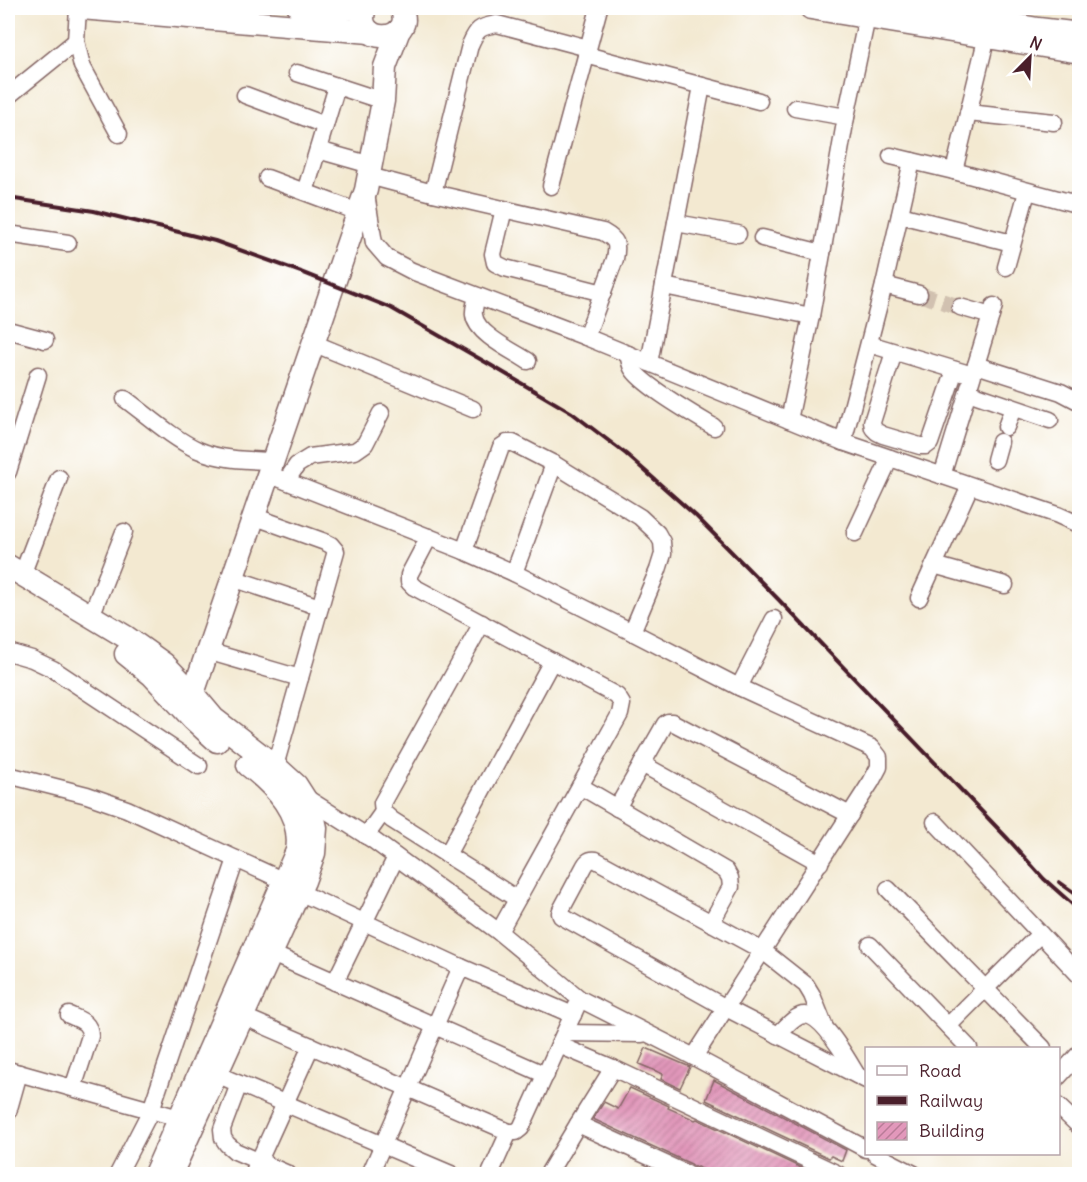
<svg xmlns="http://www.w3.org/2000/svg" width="1087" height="1182" font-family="Delius,sans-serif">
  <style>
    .building { fill: url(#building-hatch) }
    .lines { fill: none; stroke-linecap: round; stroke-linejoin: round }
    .minor-tunnel { stroke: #d1c1b0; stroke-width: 16; stroke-dasharray: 16 8; stroke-linecap: butt }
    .minor-casing { stroke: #856665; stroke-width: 19 }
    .major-casing { stroke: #856665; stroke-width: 25 }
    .minor { stroke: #fff; stroke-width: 16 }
    .major { stroke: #fff; stroke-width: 22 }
    .rail { stroke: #4a1f2b; stroke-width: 4 }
  </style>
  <defs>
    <pattern id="building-hatch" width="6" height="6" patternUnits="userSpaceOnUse" patternTransform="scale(1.5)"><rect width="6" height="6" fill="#e298bb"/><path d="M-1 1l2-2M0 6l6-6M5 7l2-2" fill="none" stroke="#b97b98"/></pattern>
  </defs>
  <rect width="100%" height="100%" fill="#fff"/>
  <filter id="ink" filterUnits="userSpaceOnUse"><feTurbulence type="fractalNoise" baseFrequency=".0167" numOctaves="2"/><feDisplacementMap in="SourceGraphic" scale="12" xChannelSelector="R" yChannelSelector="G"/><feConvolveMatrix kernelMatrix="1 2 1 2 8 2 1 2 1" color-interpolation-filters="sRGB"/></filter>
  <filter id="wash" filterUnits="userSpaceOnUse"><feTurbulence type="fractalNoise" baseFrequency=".008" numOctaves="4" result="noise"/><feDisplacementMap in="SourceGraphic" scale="24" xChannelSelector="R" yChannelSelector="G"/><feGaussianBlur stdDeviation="1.35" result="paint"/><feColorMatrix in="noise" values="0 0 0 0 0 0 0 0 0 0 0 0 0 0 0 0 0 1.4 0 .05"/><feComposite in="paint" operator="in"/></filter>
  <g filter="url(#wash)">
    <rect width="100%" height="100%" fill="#f3e9d1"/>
    <g id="blocks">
      <g class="building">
        <path d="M646,1048L690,1067L680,1088L661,1079L663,1074L639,1064Z"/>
        <path d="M714,1080L846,1150L842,1161L831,1156L829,1158L706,1100Z"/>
        <path d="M630,1088L669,1106L668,1108L695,1120L697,1119L814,1174H713L697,1167L696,1168L691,1164L593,1119L604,1102L618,1109Z"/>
      </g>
    </g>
  </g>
  <g filter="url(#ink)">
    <use href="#blocks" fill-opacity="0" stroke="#856665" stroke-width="1.5"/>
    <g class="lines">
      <path class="minor-tunnel" d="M919,294L960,307"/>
      <g class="minor-casing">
        <g id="minor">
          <path d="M78,8L76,41L82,66L119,134"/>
          <path d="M586,55L759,101"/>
          <path d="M297,73L383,101"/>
          <path d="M245,95L325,125"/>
          <path d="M8,96L76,41"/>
          <path d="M795,108L846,117"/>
          <path d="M968,113L1054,122"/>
          <path d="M318,150L371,165"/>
          <path d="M891,156L954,171L1080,205"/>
          <path d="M954,171L987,36"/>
          <path d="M369,176L433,193L603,232C617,240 618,243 615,259L586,337"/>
          <path d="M267,178L358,212"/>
          <path d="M551,186L599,8"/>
          <path d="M305,192L337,86"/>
          <path d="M433,193L470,45C477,29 479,27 497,24L588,48"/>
          <path d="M366,194L374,243L387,258L412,271L586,337L843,442L1058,515L1080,525"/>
          <path d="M504,209L493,254L495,263L505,268L603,293"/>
          <path d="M900,215L1012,243"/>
          <path d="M676,223L738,234"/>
          <path d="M8,234L68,243"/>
          <path d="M762,238L822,253"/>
          <path d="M1006,267L1027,192"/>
          <path d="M884,285L919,294"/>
          <path d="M664,286L811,316"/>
          <path d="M477,296C476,302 473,309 474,315C476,334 513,351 528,361"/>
          <path d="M960,307L991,316"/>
          <path d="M8,330L45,340"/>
          <path d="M313,343L473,409"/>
          <path d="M869,344L966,373"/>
          <path d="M894,352L872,422L873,428L877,432L883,435L920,446H926L930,443L955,370"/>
          <path d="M628,354C629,358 630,364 632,368C640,384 696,416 714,427"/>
          <path d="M649,363L702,86"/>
          <path d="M976,365L1061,392L1080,402"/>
          <path d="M968,392L1050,420"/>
          <path d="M125,399C147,415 172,438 198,450C221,460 247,460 272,461"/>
          <path d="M789,420L811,316L846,117L867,17"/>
          <path d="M1006,427L1013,408"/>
          <path d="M843,442L884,285L912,161"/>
          <path d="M995,460L1000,442"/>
          <path d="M8,472L38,375"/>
          <path d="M268,474L464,551L514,573L632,632L739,687L872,748L879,757V767L871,782L694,1057"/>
          <path d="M942,476L994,306"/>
          <path d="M286,481L297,465L310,457L355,451L365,444L381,413"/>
          <path d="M253,516L325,542L331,545L336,551L275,766"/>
          <path d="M855,533L890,458"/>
          <path d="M429,537L409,575V582L414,587L617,696L622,704L620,714L499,932"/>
          <path d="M464,551L501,447L507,443H513L554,464L640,517L657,533L662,542L663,554L658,570L632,632"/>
          <path d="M934,565L1005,585"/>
          <path d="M514,573L554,464"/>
          <path d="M22,575L59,478"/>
          <path d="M232,578L320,607"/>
          <path d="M919,598L970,486"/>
          <path d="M91,616L124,532"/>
          <path d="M482,623L382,803L383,812L392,820L517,899"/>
          <path d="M207,651L300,678"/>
          <path d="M8,652L32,659L53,669L199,766"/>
          <path d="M739,687L774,619"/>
          <path d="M642,764L820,863"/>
          <path d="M8,775L87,795L127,809L284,881"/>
          <path d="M580,786L726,871L730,878L731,887L711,923"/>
          <path d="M305,797L373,840L499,932L580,999L694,1057L866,1149"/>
          <path d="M617,808L665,724L668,722H672L850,815"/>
          <path d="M935,822L1080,976"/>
          <path d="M366,836L383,812"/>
          <path d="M447,855L552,661"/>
          <path d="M888,889L1043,1048"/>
          <path d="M299,892L461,967L573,1015"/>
          <path d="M870,945L969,1048"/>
          <path d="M272,954L546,1075"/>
          <path d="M335,982L396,857"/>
          <path d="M69,1015C80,1020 90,1022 90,1036L73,1088"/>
          <path d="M242,1016L509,1132H516L521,1128L580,999"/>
          <path d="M824,1025L812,995L806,985L763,951L596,860C588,859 586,863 583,869L561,910L560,913L561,916L726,1008L866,1080"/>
          <path d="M948,1026L1040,934"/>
          <path d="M565,1033L642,1034"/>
          <path d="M778,1035C784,1029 792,1019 800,1016C820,1008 848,1061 857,1075"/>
          <path d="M559,1045L613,1068L838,1174"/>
          <path d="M8,1070L179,1118"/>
          <path d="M216,1074L451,1174"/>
          <path d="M1058,1077L1080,1053"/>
          <path d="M239,1084L222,1129L223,1138L227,1144L235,1151L288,1174"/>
          <path d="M1058,1106L1080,1127"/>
          <path d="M8,1112L19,1073"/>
          <path d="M578,1124L687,1174"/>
          <path d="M875,1154L914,1174"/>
          <path d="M118,1174L151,1110L236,859"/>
          <path d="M253,1174L311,1046"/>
          <path d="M370,1174L461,967"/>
          <path d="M490,1174L509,1132"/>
          <path d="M548,1174L578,1124L613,1068"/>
        </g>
      </g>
      <g class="major-casing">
        <g id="major">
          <path d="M81,8L370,32"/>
          <path d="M299,8L364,9"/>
          <path d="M365,8C351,47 418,44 401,8"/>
          <path d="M811,8L1080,52"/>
          <path d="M910,8L1038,29L1080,34"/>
          <path d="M8,566L126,637L164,664L193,694L214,719L275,766L296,785L312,810L316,828L314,853L304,881L171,1174"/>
          <path d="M126,654L152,675L193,719L217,741"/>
          <path d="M189,705L366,190L383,101L385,67L399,30"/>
          <path d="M155,1174L297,851C303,814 275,786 248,765"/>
        </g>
      </g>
      <use href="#minor" class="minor"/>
      <use href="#major" class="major"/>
      <g class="rail">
        <path d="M8,198L94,211L215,241L301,272L391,308L487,363L572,413L626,454L696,516L778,599L1009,840L1044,879L1080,911"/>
        <path d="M1059,882L1080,897"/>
      </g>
    </g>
  </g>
  <rect width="1087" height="1182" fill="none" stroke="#fff" stroke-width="30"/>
  <rect x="865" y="1047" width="195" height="108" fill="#ffffff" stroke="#b7a5aa" stroke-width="1.5"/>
  <rect x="877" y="1066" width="30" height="9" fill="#ffffff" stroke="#b7a5aa" stroke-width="1.5"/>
  <text x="919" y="1077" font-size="18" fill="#4a1f2b">Road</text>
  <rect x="877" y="1096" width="30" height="9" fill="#4a1f2b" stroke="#b7a5aa" stroke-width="1.5"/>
  <text x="919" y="1107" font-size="18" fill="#4a1f2b">Railway</text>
  <rect x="877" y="1122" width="30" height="18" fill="url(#building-hatch)" stroke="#b7a5aa" stroke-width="1.5"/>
  <text x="919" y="1137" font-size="18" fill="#4a1f2b">Building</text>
  <g transform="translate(1030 57) rotate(24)" stroke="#ffffff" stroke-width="4.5" paint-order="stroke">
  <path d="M0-4.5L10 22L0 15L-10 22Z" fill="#4a1f2b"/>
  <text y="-9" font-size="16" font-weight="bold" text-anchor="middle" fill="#4a1f2b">N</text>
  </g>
</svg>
